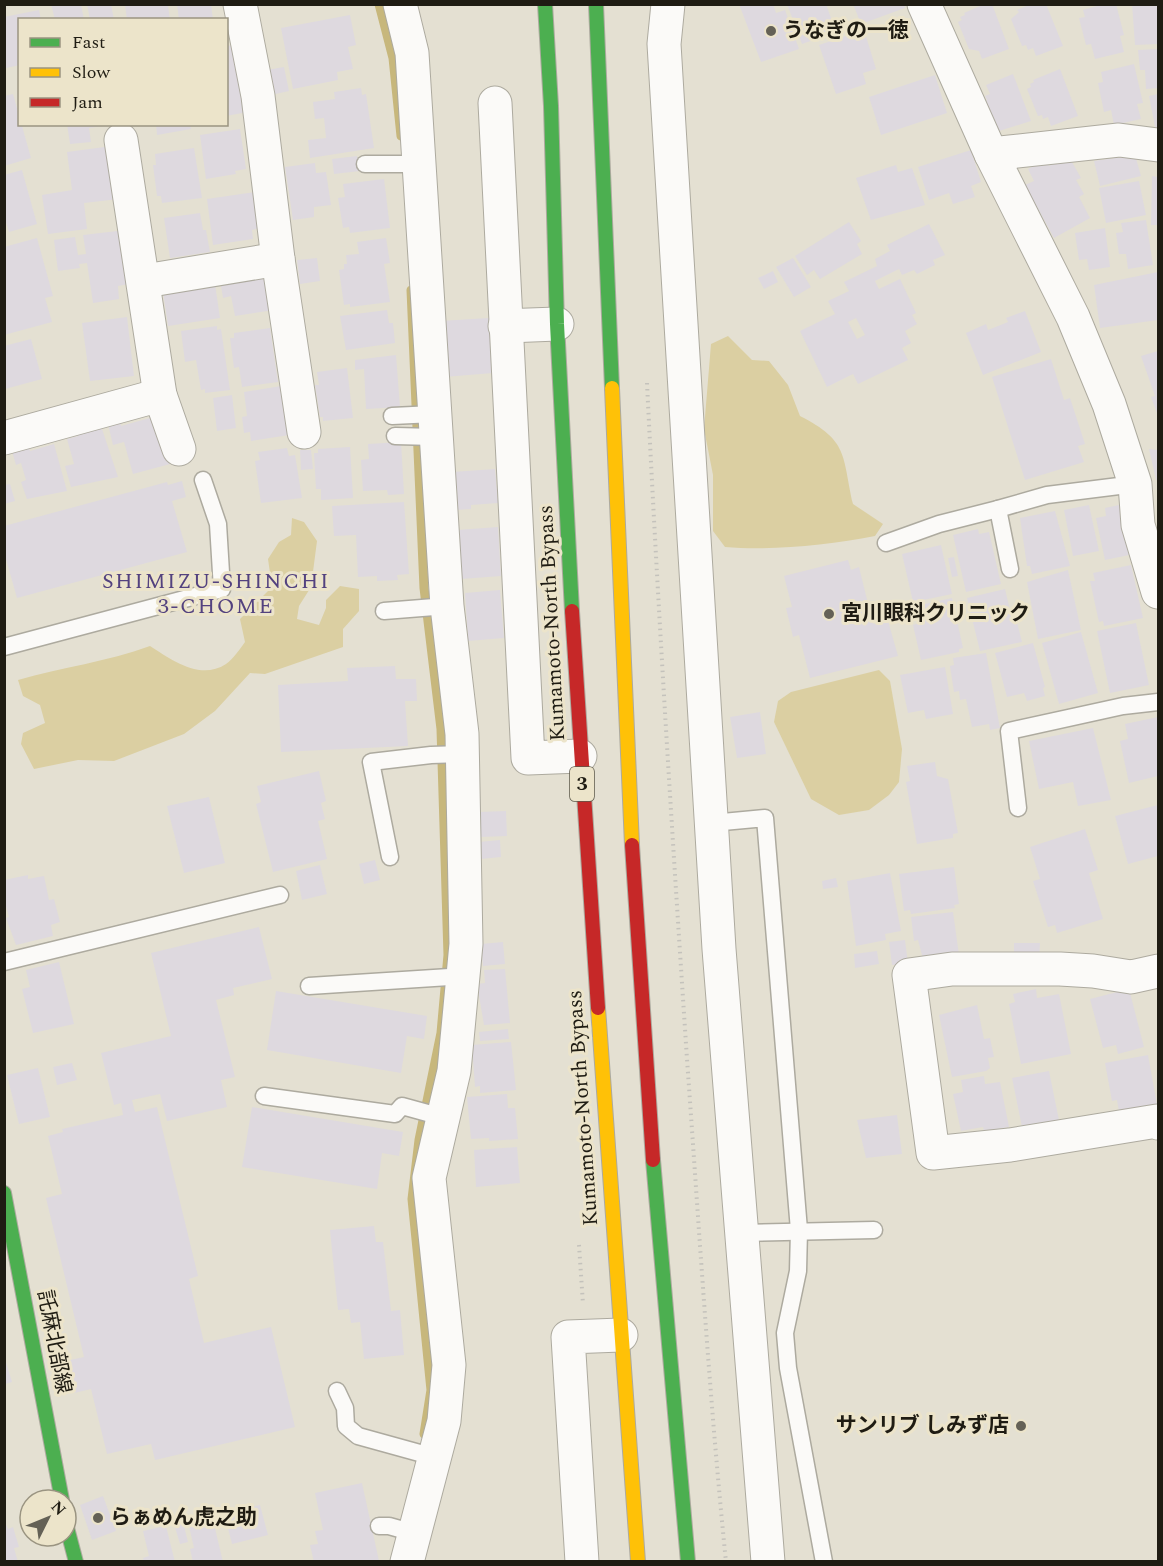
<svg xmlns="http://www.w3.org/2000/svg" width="1163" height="1566" font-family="Spectral,'Noto Sans JP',serif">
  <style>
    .green { fill: #dbcfa2 }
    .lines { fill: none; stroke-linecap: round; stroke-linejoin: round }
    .stream { stroke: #c7b77c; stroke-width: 9 }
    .building { fill: #ded9df; fill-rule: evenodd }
    .lane-casing { stroke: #adaa9f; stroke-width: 19 }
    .street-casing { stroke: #adaa9f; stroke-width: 35 }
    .fast-casing { stroke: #adaa9f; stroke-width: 16 }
    .slow-casing { stroke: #adaa9f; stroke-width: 16 }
    .jam-casing { stroke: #adaa9f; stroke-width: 16 }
    .path { stroke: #c4c2bc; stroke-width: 4; stroke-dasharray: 1.5 4.5; stroke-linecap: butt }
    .lane { stroke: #fbfaf8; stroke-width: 16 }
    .street { stroke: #fbfaf8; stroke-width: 33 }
    .fast { stroke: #4caf50; stroke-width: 14 }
    .slow { stroke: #ffc107; stroke-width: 14 }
    .jam { stroke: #c62828; stroke-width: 14 }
    .poi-dot { fill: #646156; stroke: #ece4ca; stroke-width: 2 }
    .labels { text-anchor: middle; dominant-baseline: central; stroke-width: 6; stroke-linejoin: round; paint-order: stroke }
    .shield { fill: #ece4ca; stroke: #5c584a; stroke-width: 1.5 }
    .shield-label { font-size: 20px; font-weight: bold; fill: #1f1c13 }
    .poi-label { font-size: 21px; font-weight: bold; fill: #1f1c13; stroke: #ece4ca; text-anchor: start }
    .street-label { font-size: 21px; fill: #1f1c13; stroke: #ece4ca }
    .neighbourhood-label { font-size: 22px; letter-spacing: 1.5px; fill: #53427f; stroke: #ece4ca }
  </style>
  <rect width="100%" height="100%" fill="#e4e0d2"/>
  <g class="green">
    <path d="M728,336L752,360L769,361L788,385L800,416C849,441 842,455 853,504L883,524L875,536C828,545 772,551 725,547L713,531V475L704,429L711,344Z"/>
    <path d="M292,518L304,522L317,541L311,587L299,606L297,619L319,625L326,608V600L340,586L359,589V611L343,629V647L265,674L250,673L215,711L184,734L114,761L78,760L34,769L21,744L23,733L45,723L40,705L23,696L18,680C62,667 107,662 150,646C172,660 200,681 226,664C233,659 240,649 245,642L240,619L272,587L268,559L279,542L291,535Z"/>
    <path d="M879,670L890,681L902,749L899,782L889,795L869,810L839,815L811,799L774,722L778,701L791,692Z"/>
  </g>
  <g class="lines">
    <g class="stream">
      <path d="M379,4L393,58L401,136"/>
      <path d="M411,290L424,588L441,729L448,955L441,1033L419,1140L412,1199L431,1390L424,1434"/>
    </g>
  </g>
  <g class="building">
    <path d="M51,4H81L84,20H55Z"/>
    <path d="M87,4H111L114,20H90Z"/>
    <path d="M177,4H211L213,20H179Z"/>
    <path d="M739,4H773L776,13L785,10L799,49L761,62Z"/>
    <path d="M787,4H826L836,32L802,44Z"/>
    <path d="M853,4H904L905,8L861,24Z"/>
    <path d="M985,4H992L1009,49L982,59L979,51L969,49L958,22L962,20L960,17L965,15L964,13Z"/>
    <path d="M1031,4H1046L1063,46L1036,56L1033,48L1028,50L1026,45L1022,46L1011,19L1019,12L1017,10Z"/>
    <path d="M1104,4H1116L1124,35L1120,36L1124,52L1095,59L1091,44L1086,45L1079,18L1085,17L1083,10Z"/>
    <path d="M1132,4H1158V44L1135,45Z"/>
    <path d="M125,5H168L170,20H127Z"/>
    <path d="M39,10L41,20H20V65L6,68L4,17Z"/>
    <path d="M350,15L356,45L348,47L353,69L337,72L338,80L293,89L281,28Z"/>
    <path d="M864,30L876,69L863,73L866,84L836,94L819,45Z"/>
    <path d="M236,45L248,112L226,116V46Z"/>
    <path d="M1158,49V88L1146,89L1145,70H1140L1138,50Z"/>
    <path d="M1134,64L1143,103L1137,104L1141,119L1114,125L1111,110L1104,112L1098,83L1103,82L1101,72Z"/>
    <path d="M284,67L289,91L271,95L267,70Z"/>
    <path d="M1060,69L1078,116L1051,126L1048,117L1043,119L1042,115L1038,116L1027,89L1031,87L1030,84L1034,82L1033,80Z"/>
    <path d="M1013,74L1031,121L999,131L997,128L993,129L983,102L987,100L985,96L990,94L986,85Z"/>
    <path d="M935,75L947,113L881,135L869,97Z"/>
    <path d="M361,88L362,95L366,94L374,148L310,158L308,140L326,138L324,118L315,119L313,102L335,99L334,92Z"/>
    <path d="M13,94L31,158L4,166V96Z"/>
    <path d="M1158,94V131L1156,132L1149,96Z"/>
    <path d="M67,124H101L102,126L89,128L91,142L70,144Z"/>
    <path d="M156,124H190L191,129L157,135Z"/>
    <path d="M240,129L246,169L235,171L236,174L206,179L200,135Z"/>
    <path d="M112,146L119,199L84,203L87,229L48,234L42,195L72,190L67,152Z"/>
    <path d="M194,148L202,198L162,203L161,196H157L153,165H156L155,154Z"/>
    <path d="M971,150L981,182L971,186L975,197L953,204L949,193L929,200L918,167Z"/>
    <path d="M1068,155L1081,178L1076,180L1084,194L1079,197L1090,218L1054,238L1025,185L1034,181L1028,169L1046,160L1049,166Z"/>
    <path d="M1135,155L1141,176L1100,186L1094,161Z"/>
    <path d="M357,156L360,171L334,174L332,159Z"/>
    <path d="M315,163L316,173L326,172L331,205L314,207V217L293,220L285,167Z"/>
    <path d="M896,165L898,172L912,168L925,205L871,220L856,178Z"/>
    <path d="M22,170L37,224L9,232L4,216V175Z"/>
    <path d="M1152,176L1158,177V225H1151Z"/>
    <path d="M384,179L390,228L350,233L349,227L343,228L338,198L345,197L343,184Z"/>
    <path d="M1139,181L1146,215L1106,223L1099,188Z"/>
    <path d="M255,192L260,228L252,230L253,239L213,245L207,199Z"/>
    <path d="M200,213L203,230H206L210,252L170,258L164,218Z"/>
    <path d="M1146,220L1153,265L1128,269L1126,254H1119L1116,233L1123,232L1121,223Z"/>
    <path d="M849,222L861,241L857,244L862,254L820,279L814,270L807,275L795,256Z"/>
    <path d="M929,224L945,255L933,260L935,265L917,274L914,270L902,275L899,269L875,281L879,289L900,279L916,313L912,315L917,324L905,331L911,343L902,348L908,360L858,384L853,374L827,387L800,331L835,314L828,301L849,291L844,282L877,266L875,259L890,251L887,245ZM856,318L865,335L857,339L848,322Z"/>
    <path d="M1105,228L1110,267L1089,270L1087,259L1079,260L1075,233Z"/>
    <path d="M126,230L134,283L118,286L119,299L93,303L87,263L79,264L80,268L58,271L54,240L75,237L78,255L86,254L83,235Z"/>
    <path d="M37,238L53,296L45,298L52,322L4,335V247Z"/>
    <path d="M386,238L390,263L384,264L390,302L350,307V304L344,305L339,270L344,269V264H347L346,255L359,254L357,242Z"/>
    <path d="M317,258L320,281L300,284L297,260Z"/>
    <path d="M793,258L811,287L794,297L776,267Z"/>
    <path d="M773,271L778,282L764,289L758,278Z"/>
    <path d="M1158,272V320L1100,328L1094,285Z"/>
    <path d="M269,273L274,310L235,316L231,296L223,298L219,274Z"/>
    <path d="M214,277L220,318L168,326L162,285Z"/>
    <path d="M387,310L389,323H393L395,343L346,350L340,316Z"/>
    <path d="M1025,311L1041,352L983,375L966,333L986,324L988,330L1008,322L1006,318Z"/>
    <path d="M127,317L134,376L90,381L82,323Z"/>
    <path d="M489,318L493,373L444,377L440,321Z"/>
    <path d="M217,326V330L221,329L230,390L205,393V389L201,390L196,360L185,362L181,331Z"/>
    <path d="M270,328L278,382L242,387L239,367L234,368L230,338H234V333Z"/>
    <path d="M31,339L42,379L5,389L4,346Z"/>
    <path d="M1158,351V412L1157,413L1151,397L1155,396L1141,356Z"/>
    <path d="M396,355L400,407L366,409L364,369L355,370V360Z"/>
    <path d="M1051,359L1064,400L1070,398L1085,444L1078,446L1084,462L1025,480L992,377Z"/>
    <path d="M347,368L353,418L323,421V417H320L315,385H319L317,372Z"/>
    <path d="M281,386L289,435L251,441L250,432L244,433L242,417L247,416L244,392Z"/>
    <path d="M232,395L236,428L217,431L213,398Z"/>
    <path d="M157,416L170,464L133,474L124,442L113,445L108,424L120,421L121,426Z"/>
    <path d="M100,423L118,477L71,487L65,466L74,464L67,439L78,436L76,430Z"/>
    <path d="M26,439L30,451L54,444L67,491L27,499L21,482L26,480L21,463L16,465L10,444Z"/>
    <path d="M401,442L404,494L388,495L387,490L363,491L361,460L369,459L368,444Z"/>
    <path d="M350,447L353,498L321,500V489H316L314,453H318V449Z"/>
    <path d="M287,448L289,456L295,455L302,498L261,503L255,461L260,460L258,452Z"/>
    <path d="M1149,449L1158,450V480H1156Z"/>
    <path d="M300,450H311L313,469L301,470Z"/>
    <path d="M495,469L498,503L471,505V509L455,510L452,472Z"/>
    <path d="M182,481L186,497L172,501L187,552L17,598L4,552V526L167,482L168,485Z"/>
    <path d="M10,484L15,501L4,504V485Z"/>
    <path d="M404,502L409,574L397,575L398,580L377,581V576L358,577L356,535L334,536L332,506Z"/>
    <path d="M1089,505L1099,551L1073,556L1064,510Z"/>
    <path d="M1119,505L1129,555L1105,560L1096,518L1106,516L1105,508Z"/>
    <path d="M1055,511L1070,566L1032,574L1030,566H1027L1020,518Z"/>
    <path d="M498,527L501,576L461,579L457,530Z"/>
    <path d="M978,529L979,534L989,532L1001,584L966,592L953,535Z"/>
    <path d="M941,545L952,594L913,602L902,554Z"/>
    <path d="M954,557L958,576L952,577L948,558Z"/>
    <path d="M848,560L851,570L859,567L873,624L888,621L898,656L810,678L799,635L793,637L786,608L792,607L784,576Z"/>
    <path d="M1131,565L1143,618L1104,626L1103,621L1099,622L1090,581H1095L1093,573Z"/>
    <path d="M1068,570L1081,630L1038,639L1027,582Z"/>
    <path d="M1005,589L1013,623L1017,622L1022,642L980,651L967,598Z"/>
    <path d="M500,590L504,638L468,641L465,593Z"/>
    <path d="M952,598L963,648L959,649V652L921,660L913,625L920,623L916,606Z"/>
    <path d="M1136,623L1149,685L1110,693L1097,631Z"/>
    <path d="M1081,632L1098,693L1059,704L1042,643Z"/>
    <path d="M1033,643L1045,687L1043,688L1045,696L1027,701L1024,693L1007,697L995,653Z"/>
    <path d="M986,653L1000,728L990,730L989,724L972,727L966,699L960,700L959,691L954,692L950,666L954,665L953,658Z"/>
    <path d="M395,666L396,679H416L417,701H405L408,746L281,752L278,685L348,681L347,668Z"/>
    <path d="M945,667L953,714L926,719L924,710L908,713L900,675Z"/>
    <path d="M760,712L766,754L737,758L730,717Z"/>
    <path d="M1158,717V776L1129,783L1120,741L1128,739L1125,724Z"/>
    <path d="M1093,728L1111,800L1078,806L1073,782L1039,789L1029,741Z"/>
    <path d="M935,762L937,776L948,779L958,833L953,834V838L917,844L906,782L910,781L907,766Z"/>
    <path d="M319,771L326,801L321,803L325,819L318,821L327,859L273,872L256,804L261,802L257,786Z"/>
    <path d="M209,797L225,863L184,873L167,806Z"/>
    <path d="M1158,805V856L1128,864L1115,816Z"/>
    <path d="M506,811L507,836L480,837L479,812Z"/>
    <path d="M1085,829L1098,870L1089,873L1103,919L1057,933L1055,925L1048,927L1033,881L1040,879L1030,847Z"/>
    <path d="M500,840L501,857L481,859L479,842Z"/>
    <path d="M375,860L380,880L364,884L359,864Z"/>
    <path d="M320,865L327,894L302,900L296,871Z"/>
    <path d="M954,867L959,904L954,905L955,908L911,914L910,910L904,911L899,874Z"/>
    <path d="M890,873L901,931L885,934L886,940L856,946L847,881Z"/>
    <path d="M28,875V879L44,876L49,900L54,899L60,922L51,925L53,936L16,945L6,918L9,917L4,899V880Z"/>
    <path d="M836,878L838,887L823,889L822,881Z"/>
    <path d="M953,912L959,955L923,959L918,940L914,941L911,917Z"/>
    <path d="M259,927L272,979L233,988L234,995L216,1000L235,1077L221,1080L227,1107L167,1121L160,1094L132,1100L135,1112L157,1107L198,1276L189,1279L204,1343L271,1327L295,1427L155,1460L151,1444L107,1454L91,1389L74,1393L66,1361L84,1357L46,1198L62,1194L48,1136L63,1132L62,1129L123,1115L121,1103L114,1105L101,1053L171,1036L151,953Z"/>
    <path d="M905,940L908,963L892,965L889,942Z"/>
    <path d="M503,942L505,964L483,966L481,944Z"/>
    <path d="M1014,943H1040L1039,959H1014Z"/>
    <path d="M877,951L879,964L855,968L854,954Z"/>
    <path d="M59,962L74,1024L33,1033L22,989L30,987L26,970Z"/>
    <path d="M505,969L510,1023L484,1025L477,984L485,983L484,970Z"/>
    <path d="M1036,989L1037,998L1059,994L1071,1054L1021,1064L1009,1004L1015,1002L1013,994Z"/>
    <path d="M1129,989L1144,1047L1118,1054L1116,1045L1103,1048L1090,999Z"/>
    <path d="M276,991L427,1016L424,1039L407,1036L401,1073L267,1050Z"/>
    <path d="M977,1005L984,1039L990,1038L994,1057L988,1058L990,1068L986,1071L952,1077L939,1015Z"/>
    <path d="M508,1029L509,1039L480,1041L479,1032Z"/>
    <path d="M511,1042L516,1090L480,1093V1086L475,1087L472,1045Z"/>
    <path d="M1148,1055L1158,1110L1120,1117L1117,1100L1112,1101L1105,1063Z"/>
    <path d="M72,1063L77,1080L57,1085L53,1067Z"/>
    <path d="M38,1068L50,1117L19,1124L7,1075Z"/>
    <path d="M1049,1071L1060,1125L1023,1132L1012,1078Z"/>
    <path d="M984,1076L985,1084L1000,1082L1009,1127L984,1131L983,1127L961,1131L953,1094L963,1092L961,1080Z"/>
    <path d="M507,1094L508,1108H515L518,1139L489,1141V1138L471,1139L467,1097Z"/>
    <path d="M252,1107L403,1132L399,1156L382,1153L377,1189L242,1167Z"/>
    <path d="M897,1115L902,1154L866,1158L857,1120Z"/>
    <path d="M517,1147L520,1183L476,1187L474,1150Z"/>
    <path d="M374,1226L376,1242H383L391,1311L400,1310L404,1355L364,1359L360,1322L351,1323L349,1309L338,1310L330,1230Z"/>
    <path d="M5,1359L12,1382L5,1384Z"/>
    <path d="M362,1483L379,1561L314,1562L310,1545L318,1544L315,1531L323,1530L315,1493Z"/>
    <path d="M103,1496L116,1531L92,1540L80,1505Z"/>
    <path d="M260,1505L268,1535L232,1544L224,1513Z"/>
    <path d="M212,1516L223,1562H193L190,1549L194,1548L188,1522Z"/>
    <path d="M4,1520L8,1529L13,1527L19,1547L14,1548L18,1562H4Z"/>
    <path d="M183,1522L188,1542L180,1544L174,1524Z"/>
    <path d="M166,1526L175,1562H144L143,1558L149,1556L143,1531Z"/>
  </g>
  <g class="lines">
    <g class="lane-casing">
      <g id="lane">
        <path d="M365,164H418"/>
        <path d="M392,416L434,414"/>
        <path d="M395,436L435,437"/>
        <path d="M886,543L939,524L998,509"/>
        <path d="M1010,569L998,509L1047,495L1135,484"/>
        <path d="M384,611L447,606"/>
        <path d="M4,647L222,589L218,524L203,480"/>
        <path d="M1018,808L1009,731L1123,706L1158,702"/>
        <path d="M712,823L765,818L799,1230L798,1271L785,1333L788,1368L824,1562"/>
        <path d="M390,857L371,762L431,755L462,754"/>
        <path d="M4,962L280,895"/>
        <path d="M309,986L465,976"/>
        <path d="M264,1096L395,1114L402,1106L442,1117"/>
        <path d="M740,1233L874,1230"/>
        <path d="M337,1391L345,1408L346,1426L358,1436L434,1457"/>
        <path d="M379,1526H389L414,1533"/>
      </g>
    </g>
    <g class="street-casing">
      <g id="street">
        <path d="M240,4L258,96L278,259L304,432"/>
        <path d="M400,4L412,53L447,606L462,734L466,944L454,1071L429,1178L449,1365L444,1421L407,1562"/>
        <path d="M668,4L664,44L719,949L768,1562"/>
        <path d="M924,4L991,154L1073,317L1109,404L1135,484L1138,525L1158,592"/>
        <path d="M495,103L528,758L580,756"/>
        <path d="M121,140L160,395"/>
        <path d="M991,154L1119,140L1158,145"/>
        <path d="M145,281L278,259"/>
        <path d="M505,326L557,324"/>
        <path d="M4,438L160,395L179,449"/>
        <path d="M1158,971L1131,977L1093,971L1060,969H952L909,975L933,1153L1010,1145L1157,1121L1158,1123"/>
        <path d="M582,1562L568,1337L621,1335"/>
      </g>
    </g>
    <g class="fast-casing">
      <g id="fast">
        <path d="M545,4L551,106L557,324L572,611"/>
        <path d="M596,4L612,388"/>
        <path d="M653,1160L688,1562"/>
        <path d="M4,1193L62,1500"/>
        <path d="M66,1524L76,1562"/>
      </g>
    </g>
    <g class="slow-casing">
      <g id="slow">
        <path d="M612,388L632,845"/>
        <path d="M598,1008L638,1562"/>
      </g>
    </g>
    <g class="jam-casing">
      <g id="jam">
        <path d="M572,611L598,1008"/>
        <path d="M632,845L653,1160"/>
      </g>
    </g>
    <g class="path">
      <path d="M647,383C658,608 672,833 687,1059C699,1226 709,1394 726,1562"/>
      <path d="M579,1245L583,1304"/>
    </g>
    <use href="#lane" class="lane"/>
    <use href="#street" class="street"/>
    <use href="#fast" class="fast"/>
    <use href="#slow" class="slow"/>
    <use href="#jam" class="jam"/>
  </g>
  <g class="poi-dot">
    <circle cx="771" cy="31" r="6"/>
    <circle cx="829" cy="614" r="6"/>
    <circle cx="1021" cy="1426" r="6"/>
    <circle cx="98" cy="1518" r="6"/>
  </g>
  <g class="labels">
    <rect class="shield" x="570" y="767" width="24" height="34" rx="4.5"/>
    <g class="shield-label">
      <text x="582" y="784">3</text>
    </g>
    <g class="poi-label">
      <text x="783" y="31">うなぎの一徳</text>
      <text x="841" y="614">宮川眼科クリニック</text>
      <text x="1009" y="1426" text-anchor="end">サンリブ しみず店</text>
      <text x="110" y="1518">らぁめん虎之助</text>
    </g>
    <g class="street-label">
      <text transform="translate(552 623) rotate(-93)">Kumamoto-North Bypass</text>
      <text transform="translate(583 1108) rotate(-94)">Kumamoto-North Bypass</text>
      <text transform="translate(54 1342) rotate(79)">託麻北部線</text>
    </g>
    <g class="neighbourhood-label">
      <text x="216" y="581">SHIMIZU-SHINCHI<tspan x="216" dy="25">3-CHOME</tspan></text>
    </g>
  </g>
  <rect width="1163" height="1566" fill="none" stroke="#1f1c13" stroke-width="12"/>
  <rect x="18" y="18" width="210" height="108" fill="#ece4ca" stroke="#9a9481" stroke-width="1.5"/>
  <rect x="30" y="38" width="30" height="9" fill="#4caf50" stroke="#9a9481" stroke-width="1.5"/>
  <text x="72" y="48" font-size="18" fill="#1f1c13">Fast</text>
  <rect x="30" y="68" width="30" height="9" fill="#ffc107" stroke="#9a9481" stroke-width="1.5"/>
  <text x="72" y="78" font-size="18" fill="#1f1c13">Slow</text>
  <rect x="30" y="98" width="30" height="9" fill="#c62828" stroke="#9a9481" stroke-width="1.5"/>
  <text x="72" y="108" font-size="18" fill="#1f1c13">Jam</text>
  <g transform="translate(48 1518) rotate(47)"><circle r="28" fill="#ece4ca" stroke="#9a9481" stroke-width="1.5"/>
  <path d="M0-4.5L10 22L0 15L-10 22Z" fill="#646156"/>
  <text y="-9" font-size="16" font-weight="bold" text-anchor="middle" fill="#1f1c13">N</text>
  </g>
</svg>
